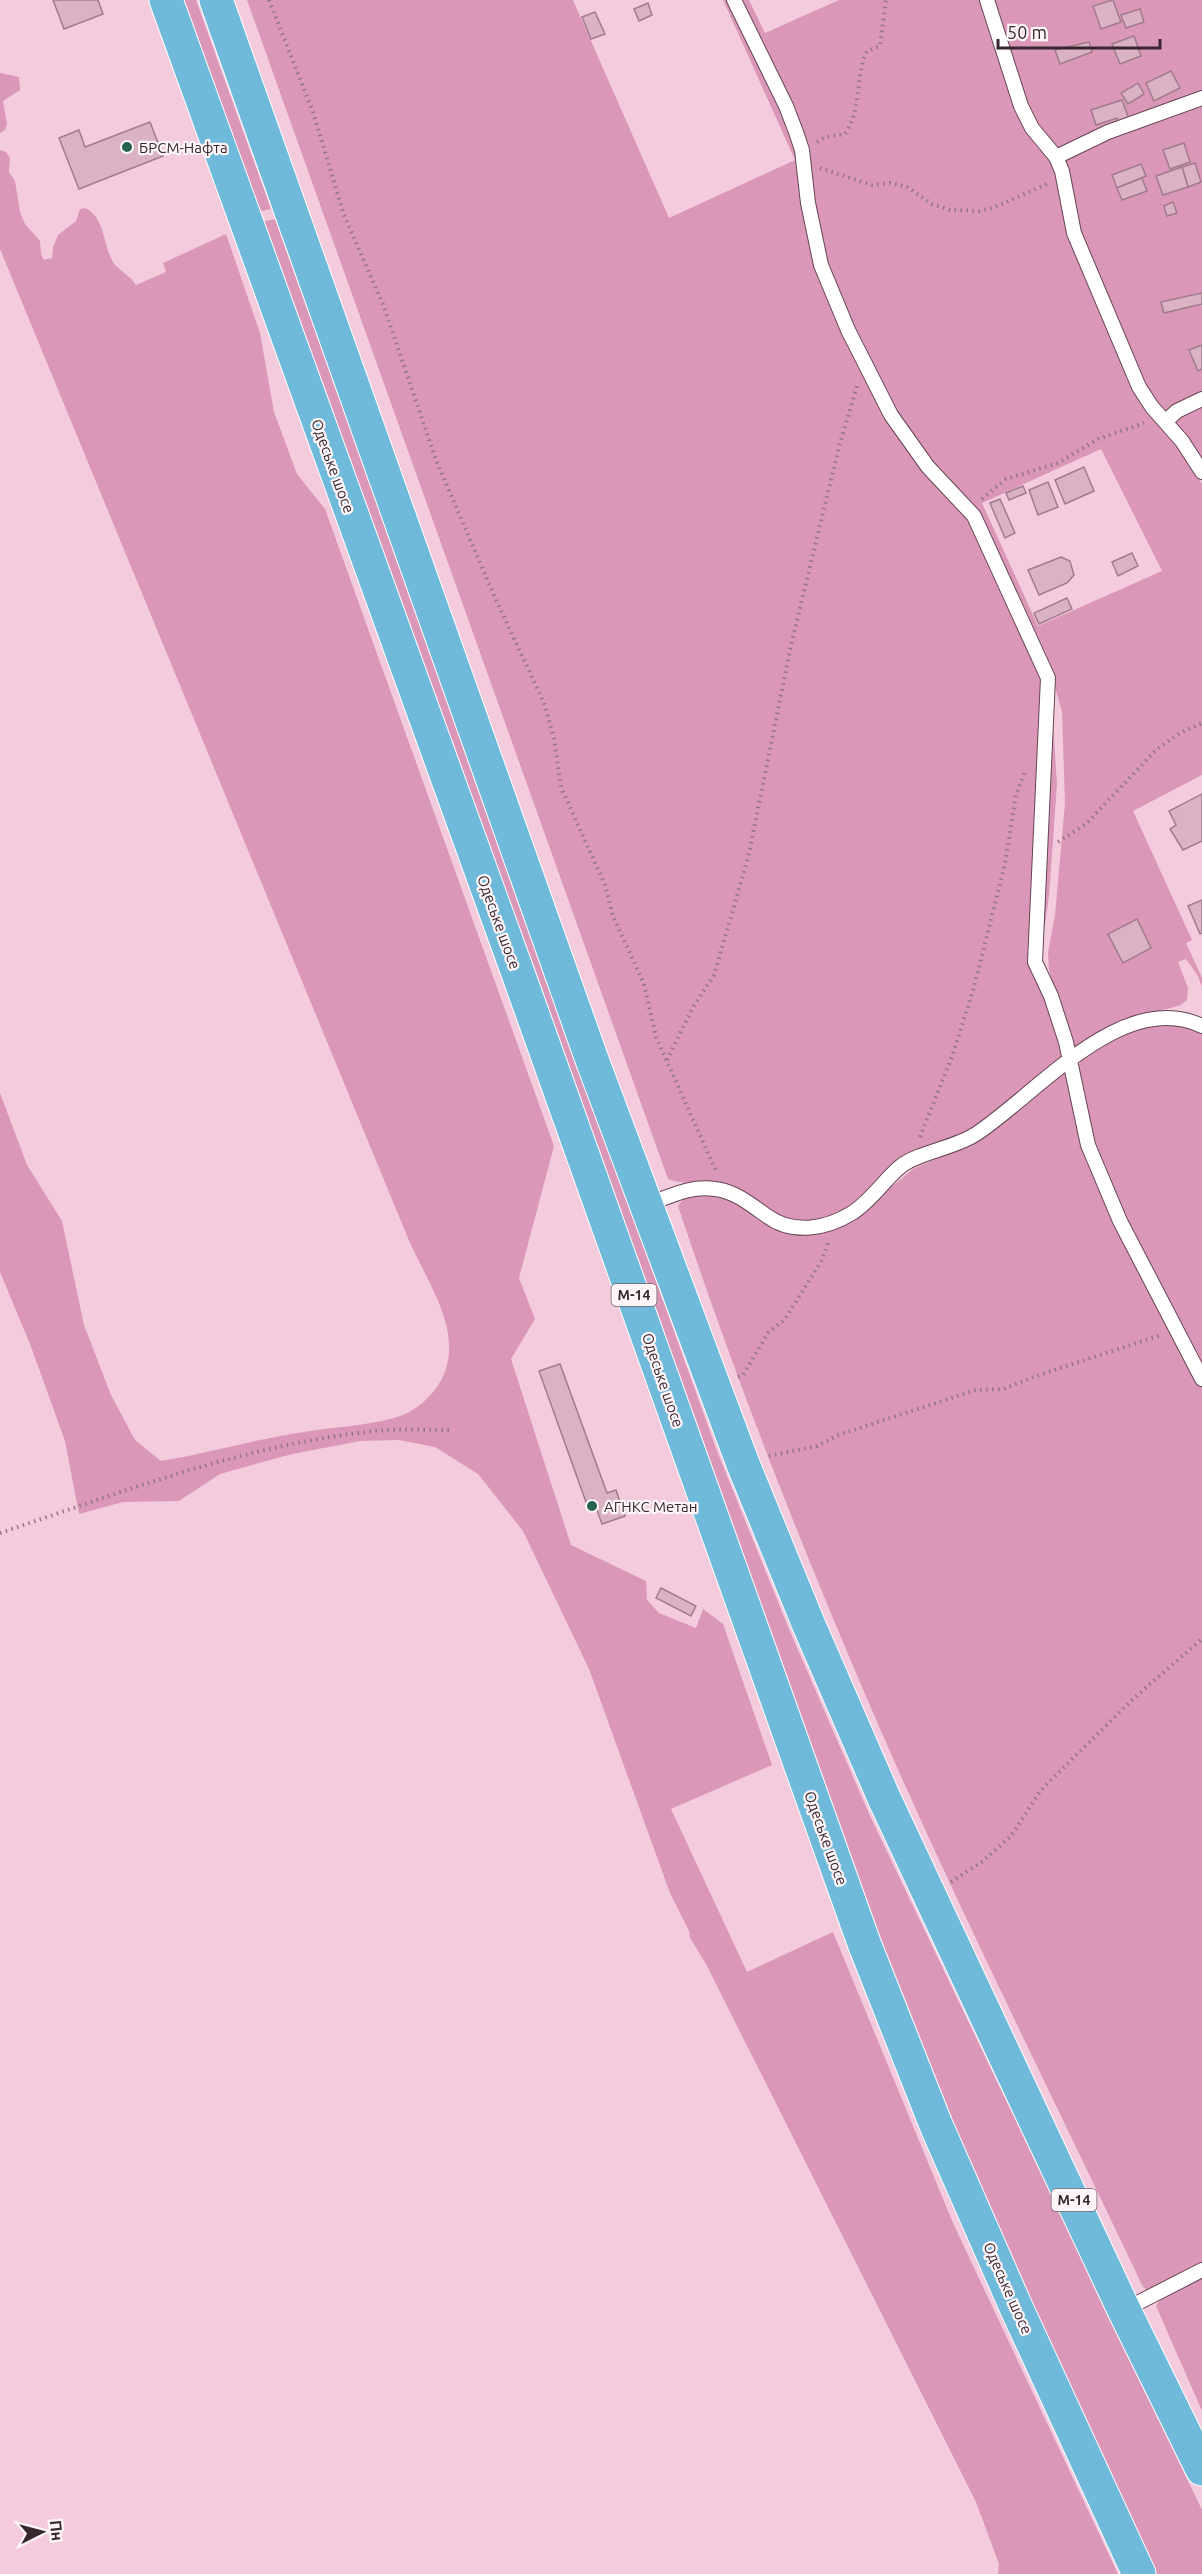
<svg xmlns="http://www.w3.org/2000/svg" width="1202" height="2574" font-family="Ubuntu,sans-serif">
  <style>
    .green { fill: #db97b8; fill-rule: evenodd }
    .building { fill: #dab2c4; stroke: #a17b8c; stroke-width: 1.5 }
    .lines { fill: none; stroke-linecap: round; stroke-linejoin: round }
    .service-casing { stroke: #645; stroke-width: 16 }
    .trunk-casing { stroke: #fff; stroke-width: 35 }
    .path { stroke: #947784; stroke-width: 4; stroke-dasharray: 1.5 4.5; stroke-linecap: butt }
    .service { stroke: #fff; stroke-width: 14 }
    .trunk { stroke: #6fbada; stroke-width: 33 }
    .poi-dot { fill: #25634f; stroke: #fff6fa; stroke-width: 2 }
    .labels { text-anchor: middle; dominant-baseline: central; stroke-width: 4.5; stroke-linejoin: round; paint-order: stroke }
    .shield { fill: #fff6fa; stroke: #73656c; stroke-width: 1.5 }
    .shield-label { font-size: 14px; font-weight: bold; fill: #37272f }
    .poi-label { font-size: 15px; fill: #37272f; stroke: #fff6fa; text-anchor: start }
    .street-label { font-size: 15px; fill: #37272f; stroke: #fff6fa }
  </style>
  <rect width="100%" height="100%" fill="#f4cbdd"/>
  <g class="green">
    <path d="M180,0H196L271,209L256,212Z"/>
    <path d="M247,0H573L669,218L795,160L723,0H728L789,127L798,155L803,215L825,294L855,356L971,521L1040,672L1053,722L1057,784L1049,896L1039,966L1065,1058C1032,1086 1000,1114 963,1135C951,1142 937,1146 925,1152C882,1176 846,1230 791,1224C767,1221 752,1193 730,1186C707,1178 688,1187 668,1179Z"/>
    <path d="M739,0H749L765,33L839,0H982L1033,137L1053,163L1130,377L1184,452L1202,484V775L1133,811L1192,940L1186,943L1202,978V987L1198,976L1186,959L1178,962L1188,988L1187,1000L1181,1005C1141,1016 1104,1025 1073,1053L1049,970L1048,952L1055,915L1065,803L1062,712L1046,655L1004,563L976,508L929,462L891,405L867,354L831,275L816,220L806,141ZM1101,449L1162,571L1038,626L982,503Z"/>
    <path d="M991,0H1202V464L1144,387L1079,234L1069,174L1035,123Z"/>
    <path d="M0,73L19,77L20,90L3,101L7,124L5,130L0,133Z"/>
    <path d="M0,150L6,152L10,158L9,172L15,181L20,212L25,224L40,241L41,254L44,260L52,258L53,247L58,235L76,221L80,209L85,208C105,217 103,245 113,262C119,271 130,275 136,285L166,272L163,263L226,234L260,333L274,412L297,474L325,509L554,1146L519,1278L535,1319L511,1359L571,1545L646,1581L647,1600L659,1613L696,1628L703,1609L723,1624L772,1765L671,1809L747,1972L833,1932L953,2223L1118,2574H998L999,2564L976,2502L706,1964L690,1938L689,1931L670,1893L589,1669L523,1531L478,1474L435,1447L399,1440L360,1441L292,1454L220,1474L179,1501L123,1502L79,1514L65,1441L30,1344L0,1272V1093L27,1165L62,1221L84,1325L111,1395L135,1440L161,1461C209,1453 256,1439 304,1432C333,1427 365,1426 394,1418C412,1413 426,1402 437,1387C469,1340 430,1287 410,1243L0,249Z"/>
    <path d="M275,219L717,1451L789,1629L870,1816L1202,2510V2574H1157L1030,2308L894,1987L260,222Z"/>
    <path d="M1162,1021L1195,1028L1202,1034V1370L1115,1201L1079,1092L1077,1071L1080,1062L1090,1052L1111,1037Z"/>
    <path d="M1068,1067L1083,1138L1202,1385V2264L1147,2291L1142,2285C1047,2084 946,1885 859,1680C793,1525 731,1366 678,1206L686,1196L699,1191L725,1197L773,1226L796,1232L867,1207L913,1169L955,1150Z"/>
    <path d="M1202,2276V2411L1156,2306L1160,2300Z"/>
  </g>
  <g class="building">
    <path d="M53,0H98L103,14L64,29Z"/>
    <path d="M1113,0L1121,22L1101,29L1093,6Z"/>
    <path d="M648,3L652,15L639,21L634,9Z"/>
    <path d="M1140,9L1144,22L1126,28L1121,15Z"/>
    <path d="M595,12L605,34L591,39L582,17Z"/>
    <path d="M1134,36L1141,56L1120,64L1112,44Z"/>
    <path d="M1089,42L1092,52L1060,64L1055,50Z"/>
    <path d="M1171,71L1180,88L1154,101L1146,83Z"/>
    <path d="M1138,83L1144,94L1128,104L1121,93Z"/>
    <path d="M1122,100L1129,119L1118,123L1117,118L1096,125L1091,110Z"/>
    <path d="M150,122L163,156L79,189L59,138L79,130L85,147Z"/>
    <path d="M1184,143L1190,162L1170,169L1163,150Z"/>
    <path d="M1195,163L1201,182L1188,187L1182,167Z"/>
    <path d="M1141,164L1146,176L1117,188L1112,175Z"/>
    <path d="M1182,167L1188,187L1163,195L1156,176Z"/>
    <path d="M1142,178L1147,191L1122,200L1117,188Z"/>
    <path d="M1173,202L1177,213L1167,216L1164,206Z"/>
    <path d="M1202,293V304L1164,313L1161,302Z"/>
    <path d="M1202,345V369L1198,371L1189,350Z"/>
    <path d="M1084,467L1094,491L1065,504L1055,480Z"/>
    <path d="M1048,482L1058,507L1038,515L1029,490Z"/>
    <path d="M1023,486L1026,493L1009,500L1006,493Z"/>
    <path d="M1000,499L1015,533L1005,538L990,503Z"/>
    <path d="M1132,553L1138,566L1118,576L1112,562Z"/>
    <path d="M1061,557L1070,561L1074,575L1067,583L1039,595L1028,570Z"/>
    <path d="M1067,598L1072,609L1039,624L1034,613Z"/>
    <path d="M1202,794V841L1183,850L1170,829L1176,825L1169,811Z"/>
    <path d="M1202,900V933L1200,934L1188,906Z"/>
    <path d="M1137,919L1151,948L1123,963L1108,934Z"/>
    <path d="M560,1364L607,1493L616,1490L625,1516L602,1524L593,1499L586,1502L539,1371Z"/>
    <path d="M661,1588L696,1606L691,1616L656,1598Z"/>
  </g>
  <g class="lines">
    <g class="service-casing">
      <g id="service">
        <path d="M734,0L786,106L796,132L802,150L808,203L821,265L848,330L891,415L928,467L974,516L1048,678L1035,962L1051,996L1066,1042L1088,1145L1120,1221L1202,1379"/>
        <path d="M987,0L1021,106L1032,128L1056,157L1062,171L1074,233L1139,387L1152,407L1182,441L1202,472"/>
        <path d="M1056,157L1108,132L1202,98"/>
        <path d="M1166,421L1177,411L1202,399"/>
        <path d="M646,1205C669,1197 690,1185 715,1189C735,1191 751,1205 767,1216C793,1235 826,1229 852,1213C871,1201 884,1180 901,1166C919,1152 955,1148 976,1134C1037,1094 1123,988 1202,1026"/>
        <path d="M1124,2310L1202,2270"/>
      </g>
    </g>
    <g class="trunk-casing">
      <g id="trunk">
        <path d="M166,0L519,976L864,1943L936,2125L1015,2305L1139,2574"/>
        <path d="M216,0L591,1057L743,1464L808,1623L884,1798L1124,2310L1202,2469"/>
      </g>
    </g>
    <g class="path">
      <path d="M269,0L313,112L344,215L384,307L436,460L496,600L544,703L554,738L561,787L605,885L613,916L644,984L656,1037L717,1173"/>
      <path d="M817,142L826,137L845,134C863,106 854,80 867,51L880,46L886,0"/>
      <path d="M820,168L872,185L890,183L907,187L932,204L950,210L979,211L993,208L1049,183"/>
      <path d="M982,499L1006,479L1058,463L1098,439L1144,423"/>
      <path d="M1058,842L1086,824L1157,749L1180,733L1202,723"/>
      <path d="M667,1060L693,1007L714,975L748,858L791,645L839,447L857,386"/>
      <path d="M920,1137L953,1054L974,987L1005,864L1016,795L1025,771"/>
      <path d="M738,1377L743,1375L768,1333L785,1319L822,1260L829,1240"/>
      <path d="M769,1456L817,1446L838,1435L976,1390L1004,1389L1033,1377L1161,1335"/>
      <path d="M0,1533C119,1493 239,1447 365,1432C393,1428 423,1430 452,1430"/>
      <path d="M951,1882L983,1861L1011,1836L1041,1790L1134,1698L1202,1639"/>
    </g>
    <use href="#service" class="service"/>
    <use href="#trunk" class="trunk"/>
  </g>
  <g class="poi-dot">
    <circle cx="127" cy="147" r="6"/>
    <circle cx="592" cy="1506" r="6"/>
  </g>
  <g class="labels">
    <g class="shield">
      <rect x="611.5" y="1284" width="45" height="22" rx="4.5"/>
      <rect x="1051.5" y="2189" width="45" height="22" rx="4.5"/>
    </g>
    <g class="shield-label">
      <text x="634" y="1295">М-14</text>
      <text x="1074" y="2200">М-14</text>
    </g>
    <g class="poi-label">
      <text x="139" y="147">БРСМ-Нафта</text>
      <text x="604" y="1506">АГНКС Метан</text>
    </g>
    <g class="street-label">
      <text transform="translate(333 466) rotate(70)">Одеське шосе</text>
      <text transform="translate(499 922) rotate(70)">Одеське шосе</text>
      <text transform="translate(663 1380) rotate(71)">Одеське шосе</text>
      <text transform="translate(826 1838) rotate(70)">Одеське шосе</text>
      <text transform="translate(1008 2288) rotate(66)">Одеське шосе</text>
    </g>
  </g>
  <g transform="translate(42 2532) rotate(84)" stroke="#fff6fa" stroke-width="4.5" paint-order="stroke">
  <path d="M0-4.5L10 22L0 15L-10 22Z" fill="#37272f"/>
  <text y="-9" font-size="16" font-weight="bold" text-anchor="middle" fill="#37272f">Пн</text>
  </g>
  <path d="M998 39v9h162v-9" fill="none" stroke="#37272f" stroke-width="3"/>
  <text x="1007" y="39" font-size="18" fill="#37272f" stroke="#fff6fa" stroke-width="4.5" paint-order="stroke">50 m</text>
</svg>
